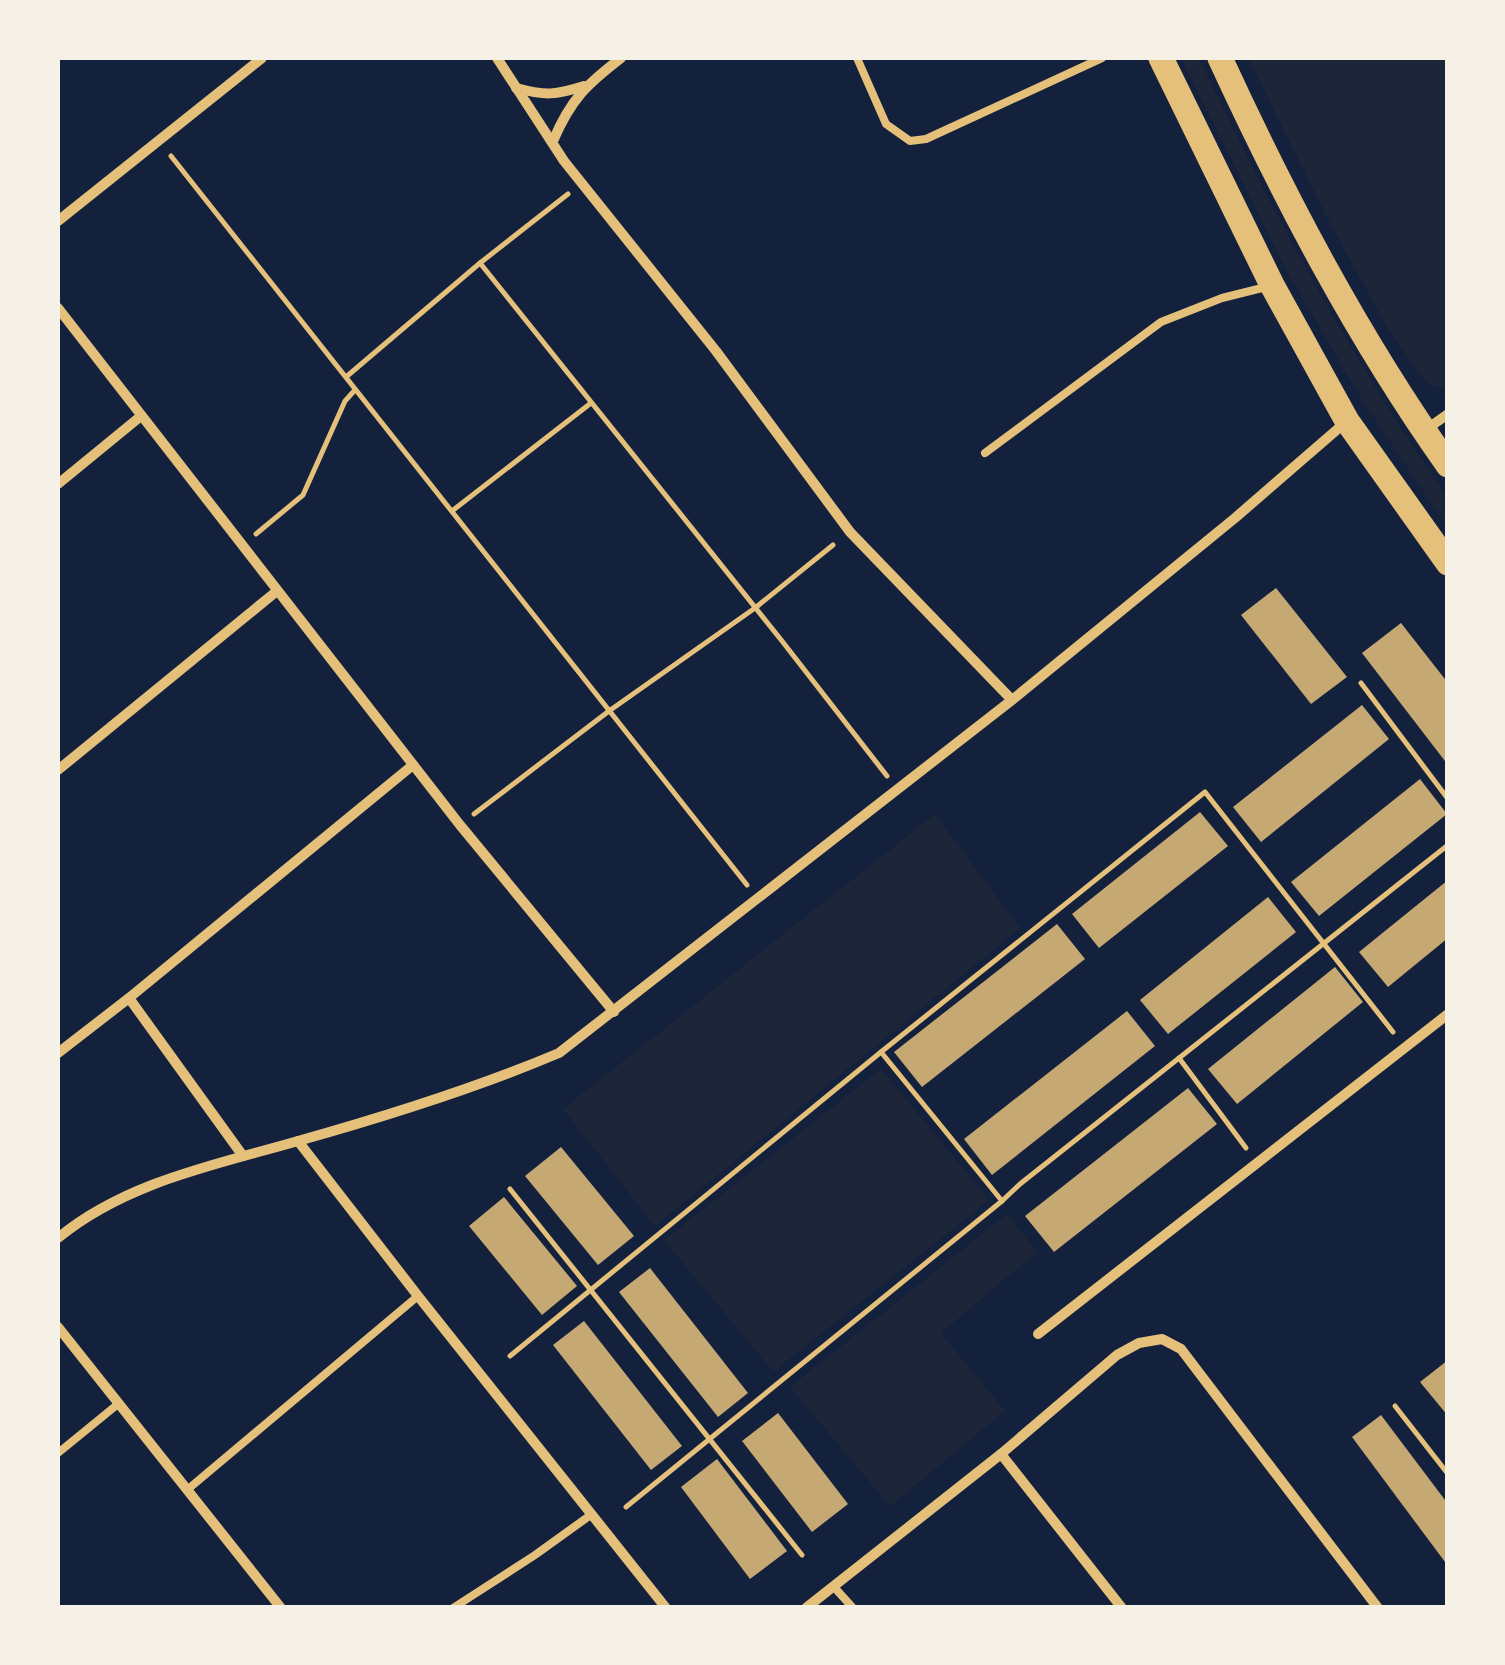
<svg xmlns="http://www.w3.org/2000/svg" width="1505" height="1665" font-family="'IBM Plex Serif',serif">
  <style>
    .green { fill: #1d2539 }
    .building { fill: #c6a872 }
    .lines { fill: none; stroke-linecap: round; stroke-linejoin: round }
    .path { stroke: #e5c07b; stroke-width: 5 }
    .service { stroke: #e5c07b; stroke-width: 8 }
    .minor { stroke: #e5c07b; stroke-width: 10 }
    .primary { stroke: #e5c07b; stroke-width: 25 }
  </style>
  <rect width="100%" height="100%" fill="#14213d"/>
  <g class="green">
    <path d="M1181,58H1199C1271,210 1351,359 1447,497V527L1359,395L1286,269Z"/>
    <path d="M1248,58H1447V388L1436,387L1424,380L1387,327L1331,225Z"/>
    <path d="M935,814L1020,928L655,1226L563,1109Z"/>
    <path d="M881,1069L989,1200L773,1372L664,1240Z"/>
    <path d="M1007,1214L1037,1252L941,1333L1005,1411L890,1506L790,1387Z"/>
  </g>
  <g class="building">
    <path d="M1276,588L1347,677L1311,704L1241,615Z"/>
    <path d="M1401,623L1448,683V765L1362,653Z"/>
    <path d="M1362,705L1389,739L1261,842L1233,807Z"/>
    <path d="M1420,779L1447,814L1319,916L1291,882Z"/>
    <path d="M1200,812L1228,846L1099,948L1072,914Z"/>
    <path d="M1448,880V938L1388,987L1359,952Z"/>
    <path d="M1268,897L1296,932L1168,1034L1140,1000Z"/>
    <path d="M1057,924L1085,959L922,1087L894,1052Z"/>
    <path d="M1335,967L1363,1002L1237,1104L1208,1069Z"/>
    <path d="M1127,1011L1155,1046L992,1175L964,1139Z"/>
    <path d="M1188,1088L1217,1124L1054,1252L1025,1216Z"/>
    <path d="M561,1147L634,1236L598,1265L525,1176Z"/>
    <path d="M504,1197L577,1286L542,1315L469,1226Z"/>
    <path d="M650,1268L748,1393L718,1417L619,1292Z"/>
    <path d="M584,1321L682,1446L651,1470L553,1345Z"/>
    <path d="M1448,1360V1416L1420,1382Z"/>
    <path d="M778,1413L848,1504L812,1532L742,1441Z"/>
    <path d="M1381,1415L1448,1504V1566L1352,1437Z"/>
    <path d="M717,1459L787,1551L750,1579L681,1487Z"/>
  </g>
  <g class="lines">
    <g class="path">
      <path d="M171,156L747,885"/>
      <path d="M480,263L782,641L887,776"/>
      <path d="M346,377L480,263L568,194"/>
      <path d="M452,511L591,403"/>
      <path d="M256,534L303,495L345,401L355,390"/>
      <path d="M1361,683L1448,799"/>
      <path d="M474,814L609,711L755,608L833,545"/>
      <path d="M1393,1032L1205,792L881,1052L1002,1201L1020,1184L1448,845"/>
      <path d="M1179,1058L1246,1148"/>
      <path d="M510,1189L802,1555"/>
      <path d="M510,1356L881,1052"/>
      <path d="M1395,1406L1448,1474"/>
      <path d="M626,1507L1002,1201"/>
    </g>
    <g class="service">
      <path d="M857,58L886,124L910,141L926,139L1102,58"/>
      <path d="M985,453L1161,322L1222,298L1266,287"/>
      <path d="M58,1453L118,1404"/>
      <path d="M187,1490L418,1296"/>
      <path d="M834,1587L853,1608"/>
      <path d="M453,1608L535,1555L592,1514"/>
    </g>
    <g class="minor">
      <path d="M497,58L564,161L716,351L850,532L1012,700"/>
      <path d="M516,88C546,96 556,95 584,86"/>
      <path d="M553,141C571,99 586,85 621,58"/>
      <path d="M58,221L262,58"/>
      <path d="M58,308L460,825L614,1012"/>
      <path d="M1424,431L1448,414"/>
      <path d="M58,484L141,416"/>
      <path d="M58,770L277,591"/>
      <path d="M129,998L243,1156"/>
      <path d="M58,1053L129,998L413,765"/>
      <path d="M298,1141L418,1296L666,1608"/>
      <path d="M58,1238C126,1182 215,1165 298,1141C387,1116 474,1089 559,1053L1012,700L1235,518L1347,421"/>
      <path d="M58,1327L281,1608"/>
      <path d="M1038,1334L1448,1014"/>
      <path d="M1001,1454L1122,1608"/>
      <path d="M806,1608L1001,1454L1117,1355L1139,1343L1162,1339L1181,1349L1378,1608"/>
    </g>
    <g class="primary">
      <path d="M1161,58L1272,285L1347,421L1448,563"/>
      <path d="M1220,58C1285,199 1358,338 1448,465"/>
    </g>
  </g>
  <rect width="1505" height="1665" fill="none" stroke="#f6f1e7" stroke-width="120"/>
</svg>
